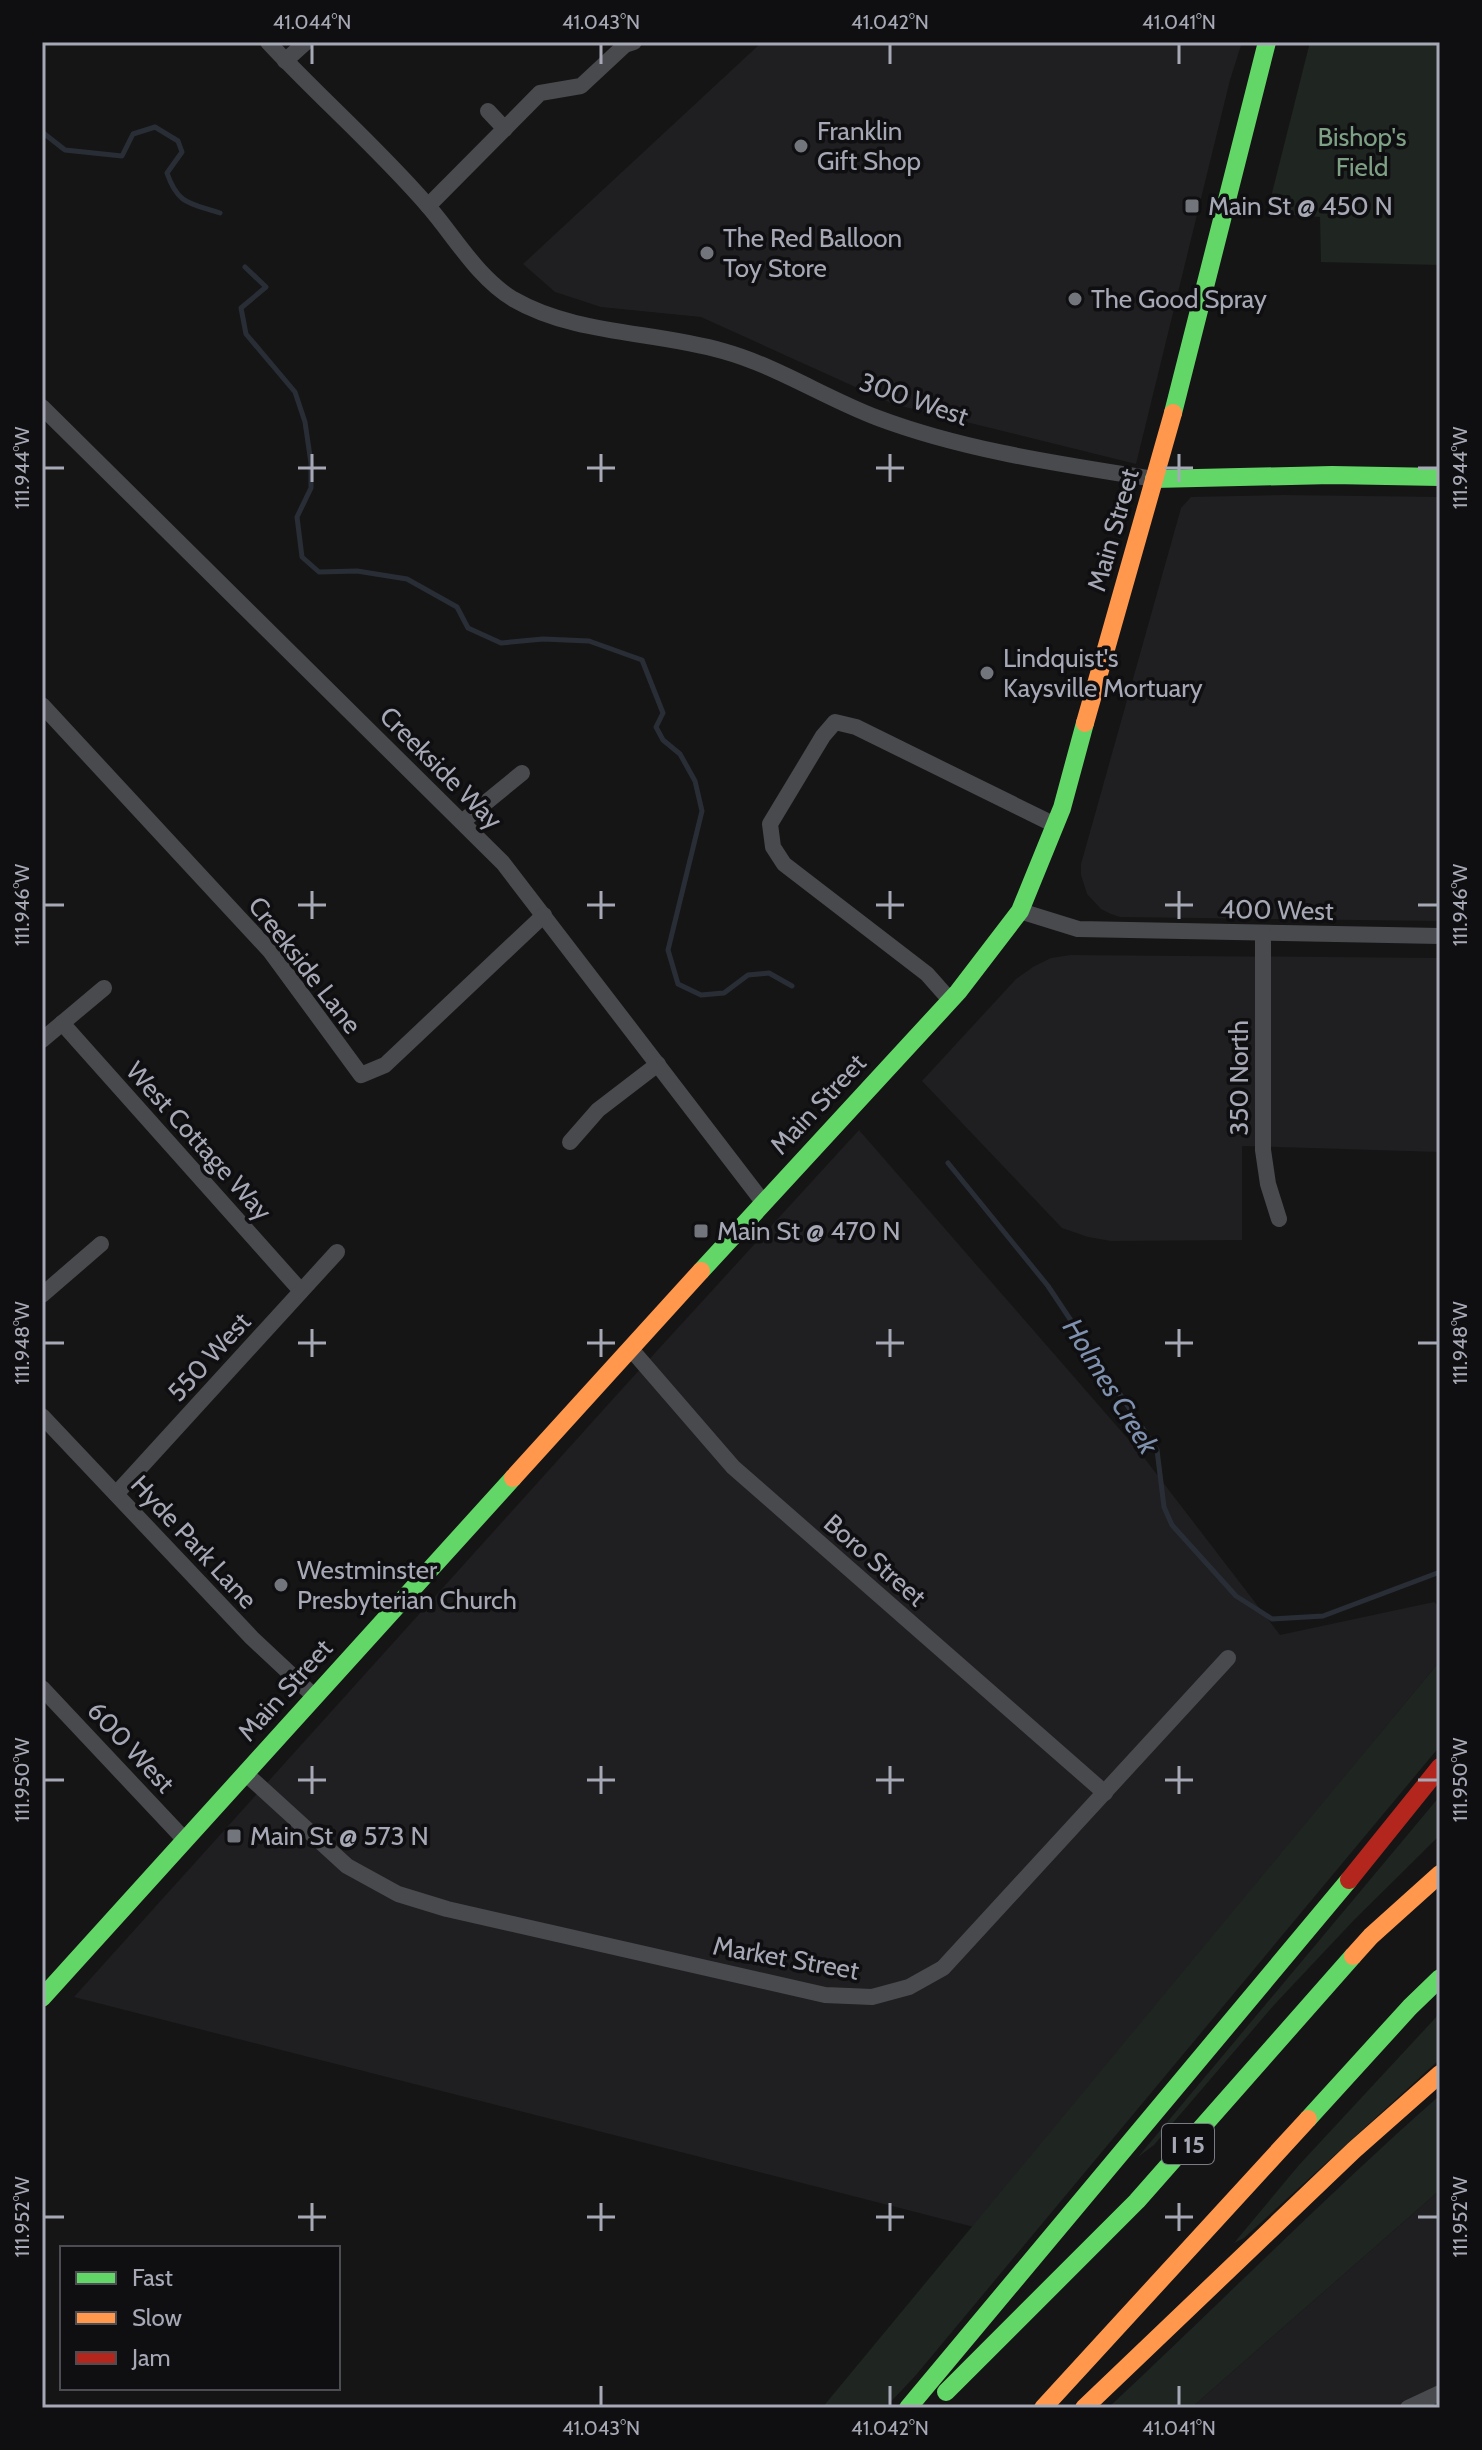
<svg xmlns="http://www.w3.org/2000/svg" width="1482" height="2450" font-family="Cabin,sans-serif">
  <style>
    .built { fill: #1f1f21 }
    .green { fill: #1f2520 }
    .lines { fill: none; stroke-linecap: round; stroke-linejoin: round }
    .stream { stroke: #292e36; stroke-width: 5 }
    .street { stroke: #494a4e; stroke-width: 16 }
    .fast { stroke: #63d668; stroke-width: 18 }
    .slow { stroke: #ff974d; stroke-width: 18 }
    .jam { stroke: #b3261e; stroke-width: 18 }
    .ticks { fill: none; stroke: #a6a9b5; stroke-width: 3 }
    .poi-dot { fill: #73757d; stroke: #0f0f11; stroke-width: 3 }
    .labels { text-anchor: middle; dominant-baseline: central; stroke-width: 7; stroke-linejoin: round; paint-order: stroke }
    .shield { fill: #0f0f11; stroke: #797b84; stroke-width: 2 }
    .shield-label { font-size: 24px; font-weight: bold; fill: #a6a9b5 }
    .poi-label { font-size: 26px; fill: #a6a9b5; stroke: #0f0f11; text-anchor: start }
    .park-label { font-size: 26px; fill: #7ea085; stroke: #0f0f11 }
    .street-label { font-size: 26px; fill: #a6a9b5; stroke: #0f0f11 }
    .water-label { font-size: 28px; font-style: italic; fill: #7f91af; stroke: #0f0f11 }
    .neatline { fill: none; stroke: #a6a9b5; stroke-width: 3 }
    .ticks-label { font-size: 20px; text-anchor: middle; fill: #a6a9b5 }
  </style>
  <rect width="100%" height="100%" fill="#151515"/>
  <g class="built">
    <path d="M762,42H1242L1230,80L1136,464L893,404L701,317L601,307L555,292L523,264Z"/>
    <path d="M1284,495L1440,497V921L1120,917L1111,914L1101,909L1087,894L1081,875V864L1181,508L1191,497Z"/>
    <path d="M1071,955L1440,958V1152L1242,1146V1240L1111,1241L1088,1237L1062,1228L922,1081L1016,979L1033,967L1051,958Z"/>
    <path d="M859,1130L1142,1455L1280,1635L1434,1602L1440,1607V1661L974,2227L74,1997L622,1389Z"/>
    <path d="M1440,2190V2408H1191Z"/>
  </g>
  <g class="green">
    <path d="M1310,42H1440V265L1321,262L1320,217L1267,213Z"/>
    <path d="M1440,1661V1746L916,2375L885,2408H822Z"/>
    <path d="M1440,1796V1835L1354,1920L1274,2005L1154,2145L1138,2157Z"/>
    <path d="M1440,2013V2059L1244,2238L1234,2243L1299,2165Z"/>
    <path d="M1440,2095V2190L1191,2408H1108C1219,2304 1326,2196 1440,2095Z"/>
  </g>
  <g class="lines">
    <g class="stream">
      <path d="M42,132L65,150L122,156L133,134L155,127L178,141L182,152L167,173C178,205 190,203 220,213"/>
      <path d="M245,267L266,287L241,308L246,334L295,392L305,422L311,463V488L297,517L302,557L319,572L357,571L407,579L457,607L468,628L501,643L543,639L589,641L642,660L663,713L656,727L663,740L680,754L695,781L702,811L668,950L678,984L701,995L724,993L748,975L769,973L792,986"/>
      <path d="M948,1163L1048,1286L1157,1450L1164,1507L1172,1525L1236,1596L1272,1619L1323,1616L1440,1572"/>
    </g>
    <g class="street">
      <path d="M268,42C320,98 378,148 428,206C455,237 477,277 513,299C575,335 654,331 723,351C777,366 825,398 878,418C966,451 1061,464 1154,479"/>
      <path d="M285,61L306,42"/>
      <path d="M488,111L505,129"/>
      <path d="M428,206L540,93L581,86L625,45L634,42"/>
      <path d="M42,407L503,863L763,1202"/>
      <path d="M42,705L270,951L361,1075L385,1065L544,915"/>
      <path d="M462,822L522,773"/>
      <path d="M1020,911L1078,929L1440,936"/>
      <path d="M1263,934V1150L1268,1184L1279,1219"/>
      <path d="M950,1000L927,974L784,864L773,847L770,824L823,736L835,722L856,727L1055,825"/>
      <path d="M62,1023L301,1291"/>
      <path d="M42,1040L104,988"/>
      <path d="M570,1142L598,1110L658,1064"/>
      <path d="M42,1295L101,1244"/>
      <path d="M630,1348L733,1467L1105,1793"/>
      <path d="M42,1416L252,1638L315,1697"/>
      <path d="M116,1494L337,1252"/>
      <path d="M42,1688L184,1839"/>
      <path d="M245,1773L347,1866L398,1894L447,1909L825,1995L872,1997L909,1987L943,1968L1228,1658"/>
      <path d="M1408,2408L1440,2393"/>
    </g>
    <g class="fast">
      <path d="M1173,413L1267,42"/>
      <path d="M1154,479L1332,475L1440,477"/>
      <path d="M701,1271L958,992L1020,911L1062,808L1085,723"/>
      <path d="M42,1998L513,1478"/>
      <path d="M1308,2119L1410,2007L1440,1978"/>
      <path d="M946,2392L1137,2201L1353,1956"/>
      <path d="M908,2408L1349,1880"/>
    </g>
    <g class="slow">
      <path d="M1085,723L1173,413"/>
      <path d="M513,1478L701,1271"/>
      <path d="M1353,1956L1371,1936L1440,1874"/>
      <path d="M1043,2408L1308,2119"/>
      <path d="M1084,2408L1354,2150L1440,2074"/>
    </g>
    <path class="jam" d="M1349,1880L1440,1767"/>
  </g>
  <path class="ticks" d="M312,44V64M601,44V64M890,44V64M1179,44V64M312,454V482M601,454V482M890,454V482M1179,454V482M44,468H64M298,468H326M587,468H615M876,468H904M1165,468H1193M1418,468H1438M312,891V919M601,891V919M890,891V919M1179,891V919M44,905H64M298,905H326M587,905H615M876,905H904M1165,905H1193M1418,905H1438M312,1329V1357M601,1329V1357M890,1329V1357M1179,1329V1357M44,1343H64M298,1343H326M587,1343H615M876,1343H904M1165,1343H1193M1418,1343H1438M312,1766V1794M601,1766V1794M890,1766V1794M1179,1766V1794M44,1780H64M298,1780H326M587,1780H615M876,1780H904M1165,1780H1193M1418,1780H1438M312,2203V2231M601,2203V2231M890,2203V2231M1179,2203V2231M44,2217H64M298,2217H326M587,2217H615M876,2217H904M1165,2217H1193M1418,2217H1438M601,2386V2406M890,2386V2406M1179,2386V2406"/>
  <g class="poi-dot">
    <circle cx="801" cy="146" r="8"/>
    <rect x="1184" y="198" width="16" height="16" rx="4"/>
    <circle cx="707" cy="253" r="8"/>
    <circle cx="1075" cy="299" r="8"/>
    <circle cx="987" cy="673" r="8"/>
    <rect x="693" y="1223" width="16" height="16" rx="4"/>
    <circle cx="281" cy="1585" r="8"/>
    <rect x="226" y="1828" width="16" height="16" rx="4"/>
  </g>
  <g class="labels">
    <rect class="shield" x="1162" y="2124" width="52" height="40" rx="6"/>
    <g class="shield-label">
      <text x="1188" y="2144">I 15</text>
    </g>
    <g class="poi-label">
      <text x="817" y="131">Franklin<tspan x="817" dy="30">Gift Shop</tspan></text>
      <text x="1208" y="206">Main St @ 450 N</text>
      <text x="723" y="238">The Red Balloon<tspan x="723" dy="30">Toy Store</tspan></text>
      <text x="1091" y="299">The Good Spray</text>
      <text x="1003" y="658">Lindquist's<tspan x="1003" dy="30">Kaysville Mortuary</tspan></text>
      <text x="717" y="1231">Main St @ 470 N</text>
      <text x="297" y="1570">Westminster<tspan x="297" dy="30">Presbyterian Church</tspan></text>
      <text x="250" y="1836">Main St @ 573 N</text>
    </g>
    <g class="park-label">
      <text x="1362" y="137">Bishop's<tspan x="1362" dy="30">Field</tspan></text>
    </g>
    <g class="street-label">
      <text transform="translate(914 399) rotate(19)">300 West</text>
      <text transform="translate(1113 530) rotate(-74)">Main Street</text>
      <text transform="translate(441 768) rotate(45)">Creekside Way</text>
      <text transform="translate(1277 910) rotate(1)">400 West</text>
      <text transform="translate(305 965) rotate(52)">Creekside Lane</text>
      <text transform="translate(1239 1078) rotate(-90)">350 North</text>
      <text transform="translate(818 1104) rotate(-47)">Main Street</text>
      <text transform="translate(199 1141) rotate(48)">West Cottage Way</text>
      <text transform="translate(209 1357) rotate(-48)">550 West</text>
      <text transform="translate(194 1542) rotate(47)">Hyde Park Lane</text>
      <text transform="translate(875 1560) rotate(41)">Boro Street</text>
      <text transform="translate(285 1690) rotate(-48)">Main Street</text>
      <text transform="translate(131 1747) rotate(47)">600 West</text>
      <text transform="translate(786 1958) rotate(10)">Market Street</text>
    </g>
    <g class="water-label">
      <text transform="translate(1111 1386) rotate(58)">Holmes Creek</text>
    </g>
  </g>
  <rect width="1482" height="2450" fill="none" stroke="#0f0f11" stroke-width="88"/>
  <rect x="60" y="2246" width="280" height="144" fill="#0f0f11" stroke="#4b4d53" stroke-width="2"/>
  <rect x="76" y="2272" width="40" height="12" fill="#63d668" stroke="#4b4d53" stroke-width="2"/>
  <text x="132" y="2286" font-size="24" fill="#a6a9b5">Fast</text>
  <rect x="76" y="2312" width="40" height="12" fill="#ff974d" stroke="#4b4d53" stroke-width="2"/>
  <text x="132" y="2326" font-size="24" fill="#a6a9b5">Slow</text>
  <rect x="76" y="2352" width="40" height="12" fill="#b3261e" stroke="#4b4d53" stroke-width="2"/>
  <text x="132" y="2366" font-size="24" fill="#a6a9b5">Jam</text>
  <rect x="44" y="44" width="1394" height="2362" class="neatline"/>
  <g class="ticks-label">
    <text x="312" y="29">41.044°N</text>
    <text x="601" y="29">41.043°N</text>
    <text x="890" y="29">41.042°N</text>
    <text x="1179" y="29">41.041°N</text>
    <text transform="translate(1460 468) rotate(-90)" y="7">111.944°W</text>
    <text transform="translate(22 468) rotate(-90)" y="7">111.944°W</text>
    <text transform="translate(1460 905) rotate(-90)" y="7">111.946°W</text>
    <text transform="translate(22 905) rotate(-90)" y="7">111.946°W</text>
    <text transform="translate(1460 1343) rotate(-90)" y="7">111.948°W</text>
    <text transform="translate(22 1343) rotate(-90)" y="7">111.948°W</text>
    <text transform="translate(1460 1780) rotate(-90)" y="7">111.950°W</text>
    <text transform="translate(22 1780) rotate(-90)" y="7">111.950°W</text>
    <text transform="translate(22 2217) rotate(-90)" y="7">111.952°W</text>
    <text transform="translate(1460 2217) rotate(-90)" y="7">111.952°W</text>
    <text x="601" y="2435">41.043°N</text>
    <text x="890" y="2435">41.042°N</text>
    <text x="1179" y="2435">41.041°N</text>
  </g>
</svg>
